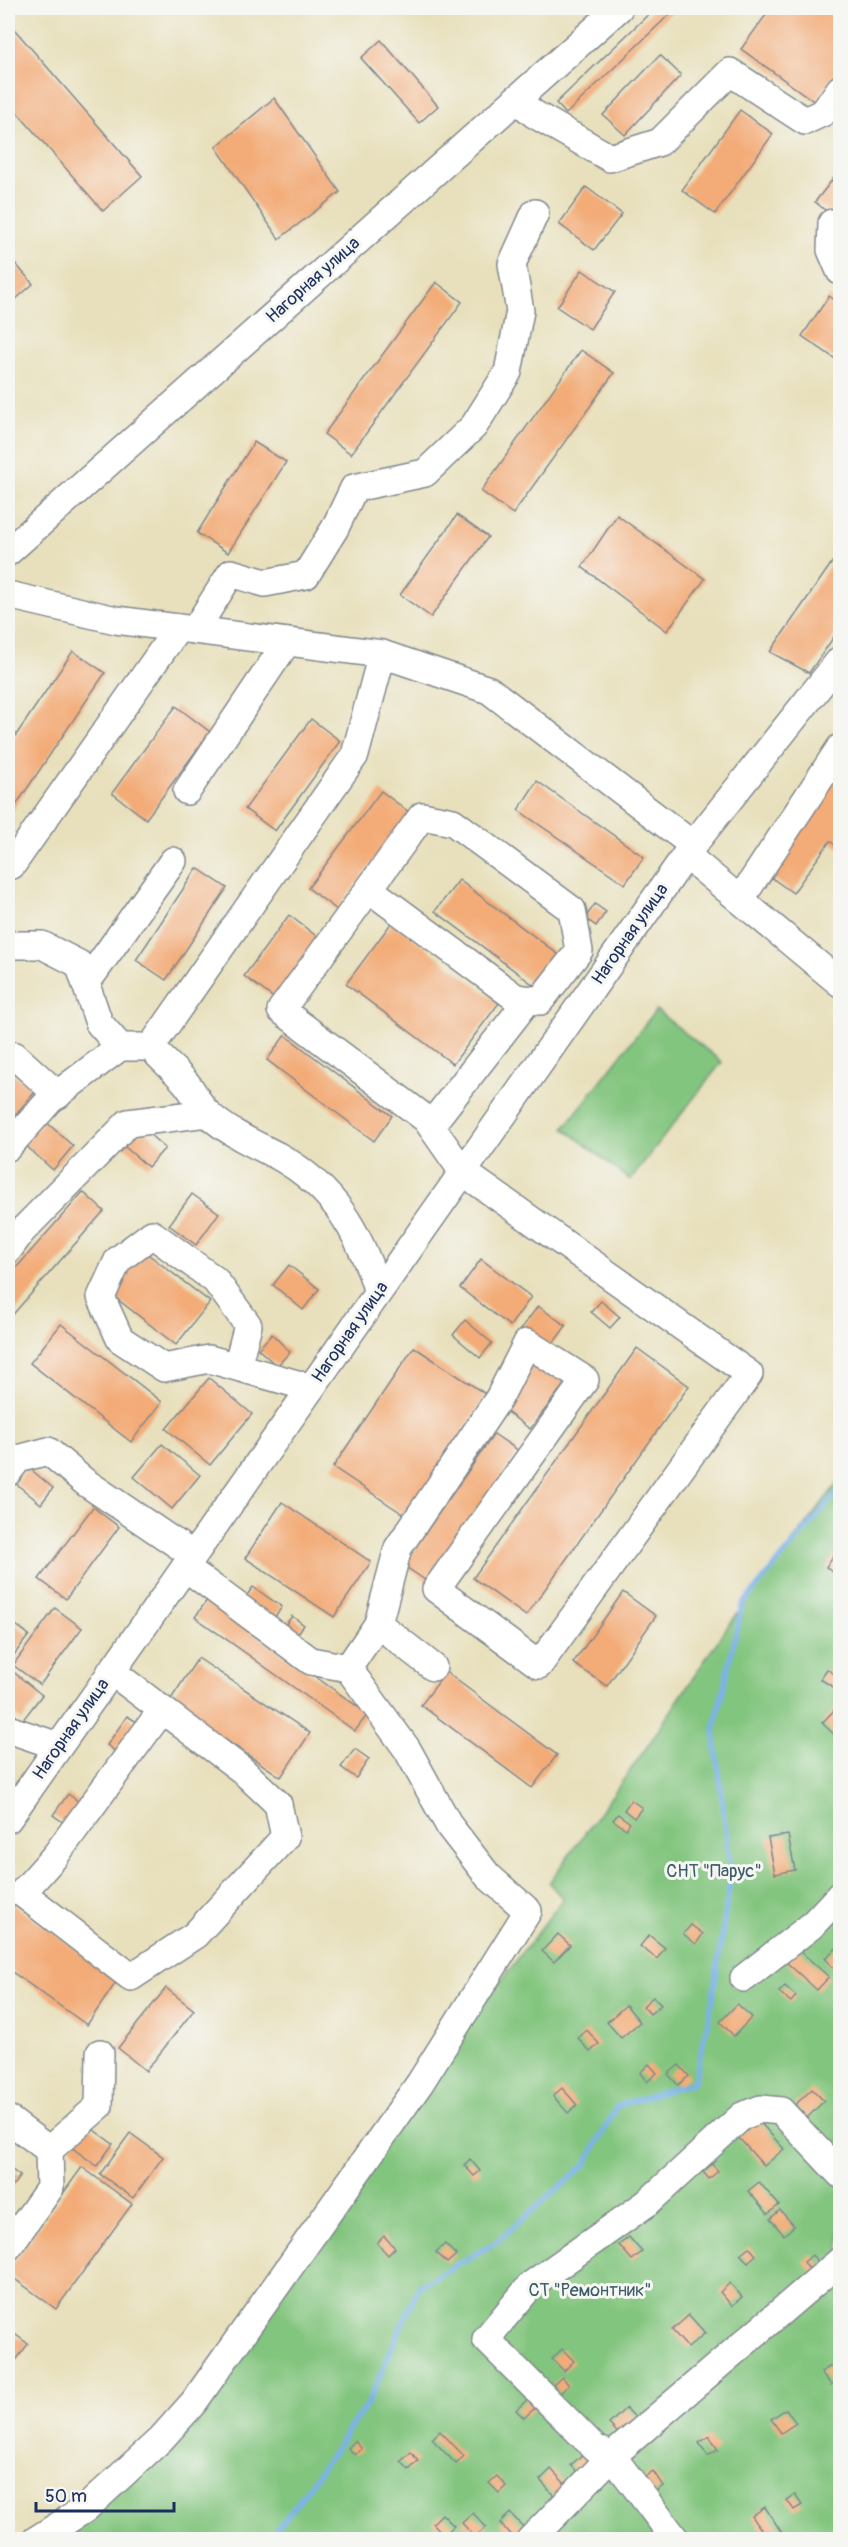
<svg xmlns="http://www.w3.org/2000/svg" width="848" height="2547" font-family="Pangolin,sans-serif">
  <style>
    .green { fill: #82c57e; stroke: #4e7a6e; stroke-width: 1.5 }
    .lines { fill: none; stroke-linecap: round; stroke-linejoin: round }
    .stream { stroke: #7cb2eb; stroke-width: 5 }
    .building { fill: #f3ab77 }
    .minor-casing { stroke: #82888d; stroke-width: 30 }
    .minor { stroke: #fff; stroke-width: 27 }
    .labels { text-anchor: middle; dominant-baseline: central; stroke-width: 6; stroke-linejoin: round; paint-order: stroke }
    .street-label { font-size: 18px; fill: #1b2f5e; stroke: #f6f6f2 }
    .park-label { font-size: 18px; fill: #3a5c68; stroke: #f6f6f2 }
  </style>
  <rect width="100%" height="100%" fill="#f6f6f2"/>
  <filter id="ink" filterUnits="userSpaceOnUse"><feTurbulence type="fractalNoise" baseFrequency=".0167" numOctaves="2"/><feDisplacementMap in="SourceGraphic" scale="12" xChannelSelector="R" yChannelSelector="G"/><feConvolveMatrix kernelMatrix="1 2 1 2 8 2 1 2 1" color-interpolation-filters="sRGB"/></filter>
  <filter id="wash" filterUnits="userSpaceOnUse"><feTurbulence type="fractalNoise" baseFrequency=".008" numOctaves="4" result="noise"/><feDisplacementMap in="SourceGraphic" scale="24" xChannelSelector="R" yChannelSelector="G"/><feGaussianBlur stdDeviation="1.35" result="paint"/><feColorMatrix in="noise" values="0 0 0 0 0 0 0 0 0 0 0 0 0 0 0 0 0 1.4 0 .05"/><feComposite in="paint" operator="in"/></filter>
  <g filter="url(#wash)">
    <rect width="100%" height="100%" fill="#e8e0bc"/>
    <g class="green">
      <path d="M656,1010L722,1062L630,1180L564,1128Z"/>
      <path d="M840,1480V2539L47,2540L120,2483L563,1899L549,1883L647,1747L725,1630Z"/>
    </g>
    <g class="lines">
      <path class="stream" d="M267,2540L287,2517L369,2401L419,2286L495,2243L586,2164L617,2106L694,2082L712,2003L731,1874L714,1731L742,1605L840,1489"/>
    </g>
    <g id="blocks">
      <g class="building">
        <path d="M655,8H676L566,114L556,103Z"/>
        <path d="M771,8H840V67L815,102L741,49Z"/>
        <path d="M8,22L142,176L103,211L8,102Z"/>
        <path d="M381,40L438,106L419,123L361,58Z"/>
        <path d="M660,55L681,75L625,135L603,115Z"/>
        <path d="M274,98L340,192L279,239L216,147Z"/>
        <path d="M740,110L773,134L715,214L682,190Z"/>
        <path d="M840,170V222L815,202Z"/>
        <path d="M586,187L622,214L594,250L559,224Z"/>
        <path d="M8,255L33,284L8,306Z"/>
        <path d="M582,270L615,292L590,329L557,307Z"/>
        <path d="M436,282L462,302L351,454L324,434Z"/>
        <path d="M829,296L840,304V362L802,336Z"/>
        <path d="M581,350L614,373L513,514L481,491Z"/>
        <path d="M254,442L286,462L228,553L197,533Z"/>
        <path d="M457,515L488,537L431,617L400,595Z"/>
        <path d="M617,515L705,579L667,631L582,567Z"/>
        <path d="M840,551V628L809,673L770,652Z"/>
        <path d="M73,651L105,673L8,817V747Z"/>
        <path d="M176,706L210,732L146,819L112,793Z"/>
        <path d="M311,719L340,741L275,831L245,809Z"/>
        <path d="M840,765V849L830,841L793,893L765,873Z"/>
        <path d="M537,781L644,857L625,884L518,810Z"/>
        <path d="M381,791L410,813L337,910L308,888Z"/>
        <path d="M197,868L227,888L166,980L136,960Z"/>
        <path d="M459,880L563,958L539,989L435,911Z"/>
        <path d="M595,904L606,912L596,926L585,918Z"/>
        <path d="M289,915L320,939L275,999L244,976Z"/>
        <path d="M392,922L499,1003L453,1064L346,984Z"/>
        <path d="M285,1035L392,1116L374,1141L267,1060Z"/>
        <path d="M8,1069L35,1092L8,1123Z"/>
        <path d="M44,1120L73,1146L53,1170L24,1144Z"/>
        <path d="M141,1127L165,1148L148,1167L124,1146Z"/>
        <path d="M83,1192L104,1211L8,1320V1277Z"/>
        <path d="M192,1194L219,1213L196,1245L169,1225Z"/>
        <path d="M140,1248L210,1302L176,1345L107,1291Z"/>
        <path d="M481,1259L531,1297L510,1326L460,1288Z"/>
        <path d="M289,1265L319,1289L303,1310L273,1285Z"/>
        <path d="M601,1301L620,1317L610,1328L591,1312Z"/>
        <path d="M538,1306L566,1326L549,1349L521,1329Z"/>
        <path d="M465,1320L492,1343L480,1358L453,1335Z"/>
        <path d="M61,1324L162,1402L131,1442L30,1363Z"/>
        <path d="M272,1334L290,1352L277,1366L258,1349Z"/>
        <path d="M414,1347L487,1395L406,1516L333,1467Z"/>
        <path d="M637,1348L689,1386L526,1616L473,1578Z"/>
        <path d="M536,1359L566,1382L530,1429L500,1407Z"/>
        <path d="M209,1378L252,1414L210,1465L166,1429Z"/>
        <path d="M494,1434L519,1451L428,1582L403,1565Z"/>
        <path d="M162,1444L200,1475L172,1509L134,1477Z"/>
        <path d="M28,1467L53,1488L41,1504L15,1483Z"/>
        <path d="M282,1502L371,1562L334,1617L245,1558Z"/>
        <path d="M93,1507L119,1527L66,1599L39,1579Z"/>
        <path d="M835,1553L840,1557V1577L826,1567Z"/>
        <path d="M253,1587L282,1607L270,1624L241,1603Z"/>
        <path d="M623,1592L656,1616L607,1686L573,1663Z"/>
        <path d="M207,1600L368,1714L355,1731L195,1617Z"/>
        <path d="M55,1608L82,1628L40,1685L13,1665Z"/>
        <path d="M292,1616L304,1625L291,1643L279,1634Z"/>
        <path d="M8,1619L29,1635L8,1663Z"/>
        <path d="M198,1658L310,1733L281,1777L169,1702Z"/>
        <path d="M827,1669L840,1678L838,1690L820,1679Z"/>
        <path d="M11,1670L42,1695L22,1721L8,1709V1675Z"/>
        <path d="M446,1672L557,1755L532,1788L421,1705Z"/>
        <path d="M840,1704V1740L822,1723Z"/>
        <path d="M127,1716L137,1722L116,1752L107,1745Z"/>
        <path d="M355,1749L369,1759L356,1778L341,1767Z"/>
        <path d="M68,1794L82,1804L67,1825L53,1815Z"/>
        <path d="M631,1800L642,1808L634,1818L624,1810Z"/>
        <path d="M618,1814L630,1823L626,1829L613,1820Z"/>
        <path d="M788,1835L795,1870L775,1874L768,1838Z"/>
        <path d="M8,1901L119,1978L87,2025L8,1969Z"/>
        <path d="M691,1925L703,1934L696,1944L683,1934Z"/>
        <path d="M558,1934L570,1945L554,1962L542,1951Z"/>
        <path d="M649,1935L665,1948L657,1959L640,1946Z"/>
        <path d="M840,1945V1976L825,1958Z"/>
        <path d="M798,1949L829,1977L817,1990L786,1962Z"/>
        <path d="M785,1986L796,1996L791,2002L779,1992Z"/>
        <path d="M166,1988L194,2010L146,2071L118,2048Z"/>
        <path d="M653,1997L661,2005L650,2014L643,2006Z"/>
        <path d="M737,2004L752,2017L734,2036L720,2022Z"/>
        <path d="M626,2005L640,2022L621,2038L607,2022Z"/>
        <path d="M587,2030L599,2044L590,2052L578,2038Z"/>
        <path d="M649,2064L657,2073L647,2082L640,2073Z"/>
        <path d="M679,2065L689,2076L678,2085L668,2074Z"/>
        <path d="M562,2088L577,2105L568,2113L553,2096Z"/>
        <path d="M812,2089L824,2101L807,2118L795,2105Z"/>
        <path d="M758,2120L784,2149L764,2166L738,2137Z"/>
        <path d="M87,2125L113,2144L97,2166L71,2147Z"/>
        <path d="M130,2133L163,2157L133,2198L100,2174Z"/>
        <path d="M470,2159L480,2171L474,2176L464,2165Z"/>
        <path d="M712,2164L718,2171L709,2179L703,2172Z"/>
        <path d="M8,2167L20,2176L8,2192Z"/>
        <path d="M82,2167L132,2204L56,2309L8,2274V2270Z"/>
        <path d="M759,2182L779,2205L768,2214L748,2191Z"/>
        <path d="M780,2210L794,2226L784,2235L770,2219Z"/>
        <path d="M384,2236L395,2248L388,2255L377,2243Z"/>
        <path d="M629,2237L642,2252L632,2260L619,2245Z"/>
        <path d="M445,2244L456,2255L447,2263L436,2252Z"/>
        <path d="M749,2247L756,2255L748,2262L740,2254Z"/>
        <path d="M812,2255L823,2268L815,2275L804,2262Z"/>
        <path d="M730,2283L742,2297L732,2306L720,2292Z"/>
        <path d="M689,2315L705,2333L688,2348L672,2330Z"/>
        <path d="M8,2329L28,2344L9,2370L8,2369Z"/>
        <path d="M562,2349L574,2361L564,2371L552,2359Z"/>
        <path d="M831,2366L840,2379L831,2385L821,2372Z"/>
        <path d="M562,2377L569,2385L560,2393L553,2385Z"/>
        <path d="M528,2399L536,2407L524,2418L516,2410Z"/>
        <path d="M626,2408L642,2424L625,2440L609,2424Z"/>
        <path d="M786,2409L796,2423L781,2433L771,2419Z"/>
        <path d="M440,2431L464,2456L456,2464L432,2439Z"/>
        <path d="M709,2436L718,2450L708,2456L699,2443Z"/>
        <path d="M355,2441L362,2449L355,2455L348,2448Z"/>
        <path d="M411,2452L418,2461L409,2470L401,2461Z"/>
        <path d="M583,2454L594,2466L582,2477L571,2465Z"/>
        <path d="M551,2469L568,2487L556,2498L540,2480Z"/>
        <path d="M653,2471L663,2486L653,2493L643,2478Z"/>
        <path d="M497,2476L506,2486L499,2493L489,2483Z"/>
        <path d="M795,2495L802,2505L794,2510L787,2500Z"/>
        <path d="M765,2507L782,2533L773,2540H768L752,2516Z"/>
        <path d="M473,2513L486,2527L475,2537L462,2523Z"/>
        <path d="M510,2513L527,2531L519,2540H515L500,2523Z"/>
        <path d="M442,2514L454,2526L444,2535L433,2523Z"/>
      </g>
    </g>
  </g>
  <g filter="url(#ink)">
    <use href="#blocks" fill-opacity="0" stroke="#82888d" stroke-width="1.5"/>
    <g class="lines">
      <g class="minor-casing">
        <g id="minor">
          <path d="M516,99L534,114L610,158L660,142L730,72L805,121L824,112L840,89"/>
          <path d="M832,223L831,250L840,271"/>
          <path d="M8,552L619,8"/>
          <path d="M8,595L116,620L382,654L489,690L693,845"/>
          <path d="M195,630L231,573L265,583L306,575L335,528L354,488L425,473L474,426L508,372L520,311L512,264L535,213"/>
          <path d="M187,791L287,642"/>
          <path d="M686,855L840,983"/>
          <path d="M8,862L12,865L178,628"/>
          <path d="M369,889L516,998L540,1001L579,951L572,910L453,822L422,816L281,1010L426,1119L463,1172L749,1374L539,1665L436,1589L585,1380L527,1343L499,1398L398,1548L378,1624L433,1667"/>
          <path d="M740,900L840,748"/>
          <path d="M8,945H42L79,964L99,1023L120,1047H151C162,1060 175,1070 186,1083C194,1092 199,1105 207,1113C227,1132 254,1144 278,1156C334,1187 360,1233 378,1292"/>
          <path d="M87,982L173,861"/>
          <path d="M151,1047L355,755L382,654"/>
          <path d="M8,1059L15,1056L58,1095"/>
          <path d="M431,1125L528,1000"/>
          <path d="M8,1147L50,1100L120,1047"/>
          <path d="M8,1250L22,1231L128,1123L207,1113"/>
          <path d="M237,1367L248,1325L215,1280L152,1234L118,1260L101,1297L120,1339L164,1368L209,1359L311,1388"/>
          <path d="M8,1472L18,1459L48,1451L85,1482L193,1555"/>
          <path d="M185,1567L311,1661L348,1668L378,1624"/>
          <path d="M111,1671L242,1770L278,1804L285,1837L195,1935L131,1977L22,1893L55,1856L162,1710"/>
          <path d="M8,1729L58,1746"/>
          <path d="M8,1819L693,845L840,660"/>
          <path d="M744,1978L811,1926L840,1895"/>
          <path d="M8,2119L49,2150L50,2188L8,2247"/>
          <path d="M49,2150L99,2106L100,2053"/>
          <path d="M36,2540L85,2509L161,2439L194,2402L420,2083L528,1911L488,1876L450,1827L407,1749L348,1668"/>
          <path d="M530,2540L612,2456L840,2261"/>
          <path d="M676,2540L612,2456L595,2448L486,2339L531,2285L647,2203L742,2116L761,2109L781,2111L840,2174"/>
        </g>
      </g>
      <use href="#minor" class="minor"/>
    </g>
  </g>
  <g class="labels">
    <g class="street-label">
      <text transform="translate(313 280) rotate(-42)">Нагорная улица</text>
      <text transform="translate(630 934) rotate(-55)">Нагорная улица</text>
      <text transform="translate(350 1332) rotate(-55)">Нагорная улица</text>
      <text transform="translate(71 1729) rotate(-55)">Нагорная улица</text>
    </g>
    <g class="park-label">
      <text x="714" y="1871">СНТ "Парус"</text>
      <text x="590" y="2290">СТ "Ремонтник"</text>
    </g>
  </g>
  <rect width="848" height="2547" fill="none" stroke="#f6f6f2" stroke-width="30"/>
  <path d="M36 2502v9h138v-9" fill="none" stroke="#1b2f5e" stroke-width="3"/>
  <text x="45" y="2502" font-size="18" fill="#1b2f5e" stroke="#f6f6f2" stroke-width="4.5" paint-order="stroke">50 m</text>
</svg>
